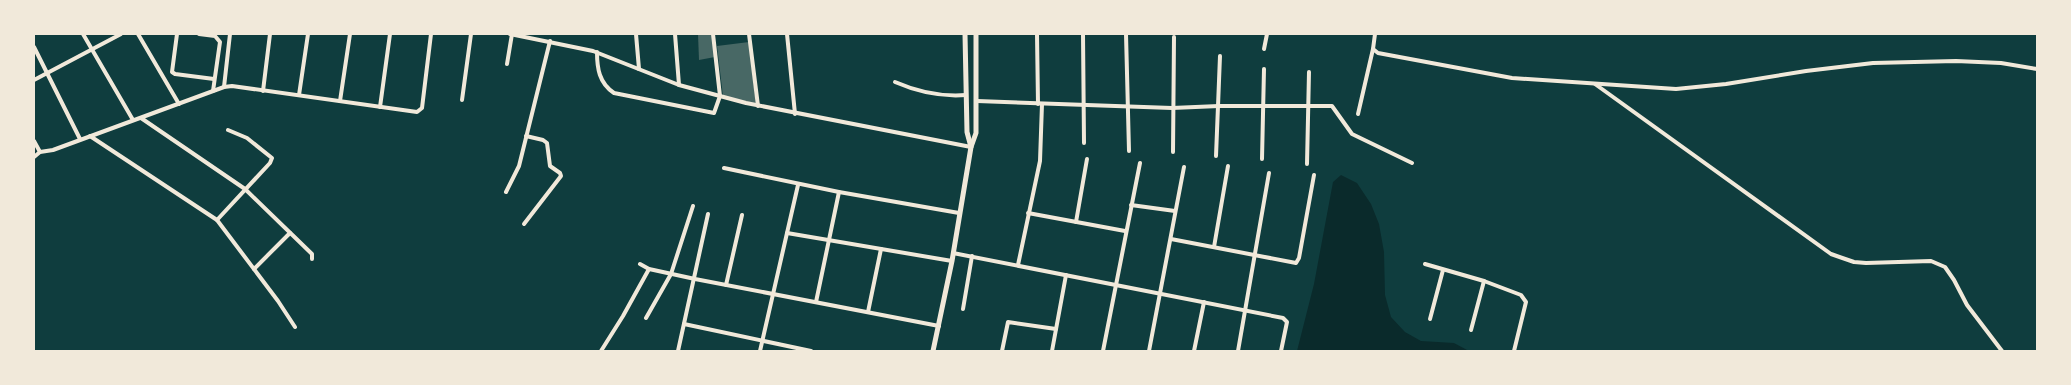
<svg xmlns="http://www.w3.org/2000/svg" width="2071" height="385" font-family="'Crimson Pro',serif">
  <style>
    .water { fill: #0a2a2b }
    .building { fill: #486865 }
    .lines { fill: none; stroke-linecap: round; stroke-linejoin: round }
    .minor { stroke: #f1e9da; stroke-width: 4 }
    .tertiary { stroke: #f1e9da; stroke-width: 5 }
  </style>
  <rect width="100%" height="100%" fill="#0f3d3e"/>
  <path class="water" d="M1341,175L1357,183L1371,204L1379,224L1384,252L1385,295L1391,317L1405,332L1421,341L1454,343L1469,351H1297L1314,284L1333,182Z"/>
  <g class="building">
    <path d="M698,34H713L715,57L699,60Z"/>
    <path d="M749,42L756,105L723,96L717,46Z"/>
  </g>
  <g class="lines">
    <g class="minor">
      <path d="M83,34L133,120"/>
      <path d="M138,34L179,104"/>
      <path d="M177,34L172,72L175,74L214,79"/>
      <path d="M199,34L215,36L220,42L213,91"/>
      <path d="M510,34L593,51L679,85L746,103L971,147"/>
      <path d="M636,34L639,69"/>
      <path d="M675,34L679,85"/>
      <path d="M749,34L758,106"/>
      <path d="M787,34L795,114"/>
      <path d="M1037,34L1038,104"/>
      <path d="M1083,34L1084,143"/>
      <path d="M1126,34L1129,151"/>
      <path d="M1375,34L1373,49L1378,53L1512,78L1676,89L1726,84L1806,71L1873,63L1956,61L2001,63L2037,69"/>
      <path d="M34,47L80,139"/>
      <path d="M1264,49L1267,34"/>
      <path d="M597,52C597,68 599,83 614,93L714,113L720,96L713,34"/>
      <path d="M507,64L512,34"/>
      <path d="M34,80L121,34"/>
      <path d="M895,82C918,92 941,97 966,95"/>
      <path d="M1595,84L1831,254L1854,262L1866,263L1931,261L1945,267L1954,280L1967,305L2002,351"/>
      <path d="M224,87L230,34"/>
      <path d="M263,91L270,34"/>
      <path d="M299,95L308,34"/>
      <path d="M462,100L471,34"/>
      <path d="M340,101L350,34"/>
      <path d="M977,101L1172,108L1219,106H1332L1352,134L1412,163"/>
      <path d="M380,107L390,34"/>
      <path d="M1358,114L1373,49"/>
      <path d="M141,118L245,189L312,254V259"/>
      <path d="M90,136L217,220L278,301L295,327"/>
      <path d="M34,141L40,152"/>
      <path d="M1173,152L1174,37"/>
      <path d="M1216,156L1220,56"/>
      <path d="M34,157L40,152L53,150L224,87L232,86L417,112L422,108L431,34"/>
      <path d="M1262,159L1264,69"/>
      <path d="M1307,164L1309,72"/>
      <path d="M724,168L839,192L959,213"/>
      <path d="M506,192L519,166L550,41"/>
      <path d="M1131,205L1175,211"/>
      <path d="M1028,213L1125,231"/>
      <path d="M217,220L270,163L272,158L247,138L228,130"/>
      <path d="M1076,222L1087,159"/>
      <path d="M524,224L561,176L560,173L550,166L547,143L543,140L526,136"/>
      <path d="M787,233L952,261"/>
      <path d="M1171,239L1296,263L1299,258L1314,175"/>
      <path d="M1214,247L1228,166"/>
      <path d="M953,253L1283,318L1287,322L1281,351"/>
      <path d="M640,264L649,269L695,279L939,326"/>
      <path d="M1425,264L1484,281L1521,295L1526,302L1514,351"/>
      <path d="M1018,265L1040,161L1042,104"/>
      <path d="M254,269L290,233"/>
      <path d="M726,285L742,215"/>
      <path d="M816,302L839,192"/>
      <path d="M963,309L972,256"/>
      <path d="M868,312L881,249"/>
      <path d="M646,318L671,274L693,206"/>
      <path d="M1430,319L1443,270"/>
      <path d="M684,324L811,351"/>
      <path d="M1471,330L1484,281"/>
      <path d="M601,351L623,316L649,269"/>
      <path d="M678,351L708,214"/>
      <path d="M760,351L798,185"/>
      <path d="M1002,351L1008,322L1056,329"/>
      <path d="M1052,351L1066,275"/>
      <path d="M1103,351L1140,163"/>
      <path d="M1149,351L1184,167"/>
      <path d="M1194,351L1204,302"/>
      <path d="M1238,351L1269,173"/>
    </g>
    <g class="tertiary">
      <path d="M971,147L976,133V34"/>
      <path d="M933,351L952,261L971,147L967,132L965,34"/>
    </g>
  </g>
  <rect width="2071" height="385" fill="none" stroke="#f1e9da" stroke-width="70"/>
</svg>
